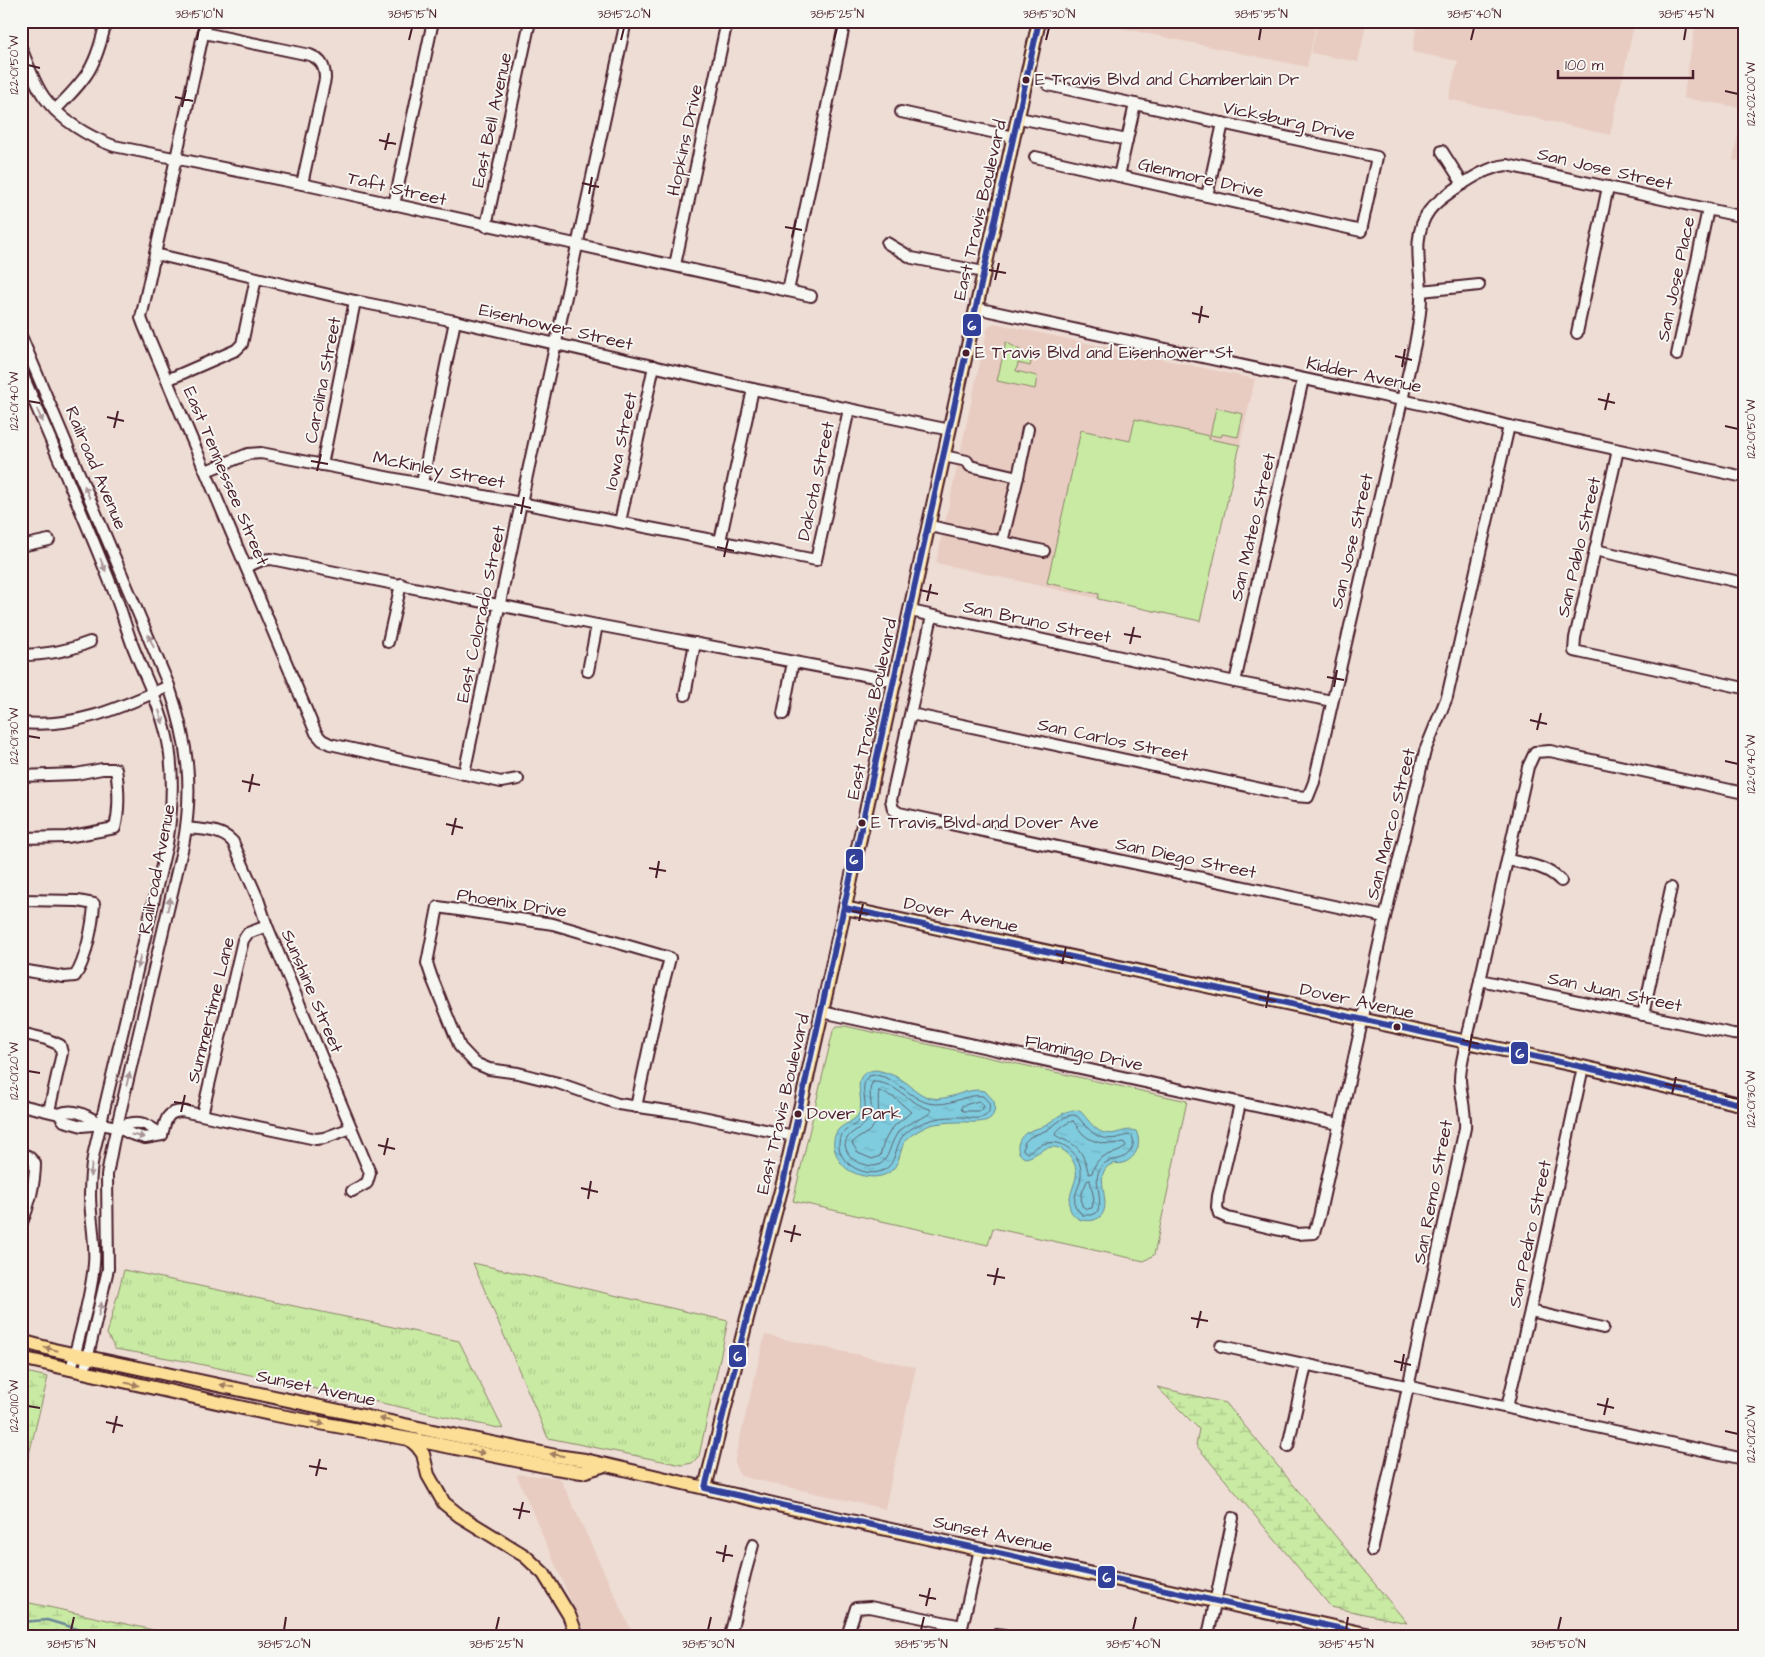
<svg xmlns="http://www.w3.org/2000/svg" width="1765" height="1657" font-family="'Architects Daughter',sans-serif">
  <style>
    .built { fill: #e8ccc1 }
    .grass { fill: url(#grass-tufts); stroke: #898467 }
    .wetland { fill: url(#wetland-marsh); stroke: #898467 }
    .park { fill: #c8eaa3; stroke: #898467 }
    .water { fill: url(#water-ripples); stroke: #6a8796 }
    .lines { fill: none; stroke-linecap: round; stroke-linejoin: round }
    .shore { stroke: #5f6473; stroke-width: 1 }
    .stream { stroke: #6a8796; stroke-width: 2.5 }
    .minor-casing { stroke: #4a1f2b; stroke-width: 14 }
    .major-casing { stroke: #4a1f2b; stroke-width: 16 }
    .minor { stroke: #f6f6f2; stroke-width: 10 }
    .major { stroke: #fcde96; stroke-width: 12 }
    .bus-1-casing { stroke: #f6f6f2; stroke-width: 10 }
    .bus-1 { stroke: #324099; stroke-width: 6 }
    .oneway { fill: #a99598 }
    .oneway2 { fill: #a37e60 }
    .ticks { fill: none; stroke: #4a1f2b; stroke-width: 2 }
    .bus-dot { fill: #4a1f2b; stroke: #f6f6f2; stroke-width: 2 }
    .labels { text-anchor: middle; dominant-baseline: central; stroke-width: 4; stroke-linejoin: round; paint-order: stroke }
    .bus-label { font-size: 17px; fill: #4a1f2b; stroke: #f6f6f2; text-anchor: start }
    .street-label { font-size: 18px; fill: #4a1f2b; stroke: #f6f6f2 }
    .line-badge { stroke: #f6f6f2; stroke-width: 2 }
    .badge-label { font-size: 14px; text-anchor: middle; font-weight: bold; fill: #fff }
    .neatline { fill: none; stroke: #4a1f2b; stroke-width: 2 }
    .ticks-label { font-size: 12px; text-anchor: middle; fill: #4a1f2b }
  </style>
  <defs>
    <pattern id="grass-tufts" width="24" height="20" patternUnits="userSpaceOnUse" patternTransform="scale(1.25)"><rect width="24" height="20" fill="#c8eaa3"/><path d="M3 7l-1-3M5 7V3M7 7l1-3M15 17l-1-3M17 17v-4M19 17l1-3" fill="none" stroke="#adc88c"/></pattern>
    <pattern id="wetland-marsh" width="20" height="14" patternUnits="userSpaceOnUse" patternTransform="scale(1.25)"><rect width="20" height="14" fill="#c8eaa3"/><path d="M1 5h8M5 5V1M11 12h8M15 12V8" fill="none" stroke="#adc88c"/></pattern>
    <pattern id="water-ripples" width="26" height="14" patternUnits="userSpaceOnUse" patternTransform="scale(1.25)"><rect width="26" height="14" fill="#7fccde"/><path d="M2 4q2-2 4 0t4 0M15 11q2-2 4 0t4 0" fill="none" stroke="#6fafbf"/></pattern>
  </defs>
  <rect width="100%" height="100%" fill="#eeddd5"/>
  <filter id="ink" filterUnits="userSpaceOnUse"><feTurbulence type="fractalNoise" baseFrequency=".02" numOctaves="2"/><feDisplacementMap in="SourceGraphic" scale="10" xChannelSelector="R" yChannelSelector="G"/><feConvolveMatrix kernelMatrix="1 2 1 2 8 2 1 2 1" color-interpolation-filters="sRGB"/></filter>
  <g filter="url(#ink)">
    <g class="built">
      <path d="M1113,21H1317L1307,67L1111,26Z"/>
      <path d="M1318,21H1367L1358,62L1311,53Z"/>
      <path d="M1418,21H1635L1610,135L1448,99L1458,61L1412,52Z"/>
      <path d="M1696,21H1744V162L1733,160L1743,108L1683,98Z"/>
      <path d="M994,323L1255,379L1200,621L936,563L987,330L988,327Z"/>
      <path d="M765,1335L916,1367L885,1509L748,1478L741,1476L738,1472L735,1465V1458Z"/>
      <path d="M516,1474L560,1478L634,1636H586Z"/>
    </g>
    <g class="grass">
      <path d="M473,1263L728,1321L699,1456L692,1463L682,1465L548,1438Z"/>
      <path d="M124,1270L459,1341L503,1429L185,1361L115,1349L107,1334Z"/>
    </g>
    <g class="wetland">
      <path d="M21,1371L48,1377L21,1487Z"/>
      <path d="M1157,1387L1226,1403L1407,1623L1331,1607L1196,1445L1199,1429Z"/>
      <path d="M21,1601L181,1636H21Z"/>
    </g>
    <g class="park">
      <path d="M1006,342L1032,357L1030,366L1018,363L1016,371L1037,376L1035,389L997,381Z"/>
      <path d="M1216,408L1243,414L1238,437L1222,434L1221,437L1210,435Z"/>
      <path d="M1135,419L1209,436V439L1240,445L1200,621L1098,599L1099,594L1047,583L1081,430L1130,441Z"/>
      <path d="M837,1026H845L1187,1101L1154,1255L1144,1261L993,1228L988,1245L793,1201L833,1031Z"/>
    </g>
    <g class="water">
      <path d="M876,1070C887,1072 899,1077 908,1084C915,1090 922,1096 931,1098C950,1102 967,1086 985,1091L994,1101C999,1128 973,1121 957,1122C948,1122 939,1123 930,1125C923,1128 913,1133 907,1139C901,1145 901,1155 897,1163C888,1182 862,1179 847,1169C836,1160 828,1141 839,1129C845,1123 856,1121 859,1113C866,1097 847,1073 876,1070Z"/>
      <path d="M1073,1110L1080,1111C1091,1122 1097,1137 1116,1133C1124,1131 1128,1129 1136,1131C1142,1143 1137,1158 1123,1163C1121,1164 1116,1163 1112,1164C1088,1173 1120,1212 1094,1220C1089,1221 1084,1221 1079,1219C1061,1209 1073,1191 1076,1177C1078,1164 1068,1148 1053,1147C1042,1147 1035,1157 1025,1158C1014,1153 1017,1139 1026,1133C1032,1129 1039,1129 1045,1125C1055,1120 1061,1112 1073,1110Z"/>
    </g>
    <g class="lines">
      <g class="shore">
        <path d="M876,1075C898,1078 909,1098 928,1103C951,1108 964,1093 983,1096L989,1103C990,1108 990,1113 985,1116C977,1121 963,1116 954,1117C946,1117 936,1118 928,1121C919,1124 908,1129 902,1137C895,1147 896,1164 884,1170C867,1179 837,1164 839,1143C839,1129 854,1128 861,1119C872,1106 856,1088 869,1076Z"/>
        <path d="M873,1082C895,1081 909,1104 930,1109L931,1112C924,1119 910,1121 901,1129C886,1143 892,1174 863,1164C853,1161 847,1155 845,1145C846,1130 865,1130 870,1116C874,1105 866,1090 873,1082Z"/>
        <path d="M879,1091L895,1098L911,1112L892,1128L884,1142L880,1156L872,1159L858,1153L852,1143C857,1138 863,1136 868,1132C884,1118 876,1106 879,1091Z"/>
        <path d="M980,1101L984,1106L981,1111H963L961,1109L962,1106Z"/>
        <path d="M1073,1115L1077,1116C1089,1129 1096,1142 1117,1138C1123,1137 1126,1134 1132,1136C1136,1144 1131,1154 1122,1158C1114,1161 1107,1159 1101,1167C1091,1182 1105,1196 1097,1212L1091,1215H1082L1075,1206C1073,1194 1080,1187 1081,1176C1083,1158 1066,1139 1047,1143C1040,1144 1033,1149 1027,1153L1023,1150L1024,1143L1030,1137L1047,1130L1065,1117Z"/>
        <path d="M1073,1121C1077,1125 1079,1130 1083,1134C1094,1144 1110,1146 1124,1142L1126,1146C1114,1159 1099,1148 1092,1173L1089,1174C1087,1170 1087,1164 1084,1159C1077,1142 1068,1143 1055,1135C1057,1129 1066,1123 1073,1121Z"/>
        <path d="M1090,1180L1094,1199L1092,1208L1087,1209L1082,1206L1081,1195L1087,1181Z"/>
      </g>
      <path class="stream" d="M21,1622L47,1620L101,1636"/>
      <g class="minor-casing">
        <g id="minor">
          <path d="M206,21L143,309L141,318L144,326L316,733L322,740L330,744L501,782L518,779"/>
          <path d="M204,33L310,55C322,60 325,67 325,79L302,184"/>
          <path d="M21,48C28,64 34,83 44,97C60,120 89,137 114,146C177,159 240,171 302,184C472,220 641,260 811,296"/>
          <path d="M55,110C88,77 96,67 106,21"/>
          <path d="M901,112L1014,137"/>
          <path d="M1019,118L1127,140"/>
          <path d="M1442,151L1463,184"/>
          <path d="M1035,157L1361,231L1377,157L1048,85"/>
          <path d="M1119,176L1135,104"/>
          <path d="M1207,196L1223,123"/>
          <path d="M394,205L433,21"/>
          <path d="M486,226L530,21"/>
          <path d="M887,243L912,258L984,272"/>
          <path d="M155,254L355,301L455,321L753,389L950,430"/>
          <path d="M675,265L727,21"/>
          <path d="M788,291L845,21"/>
          <path d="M1421,291L1479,285"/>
          <path d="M976,308L1434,407L1509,426L1744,477"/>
          <path d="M1577,333L1608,187"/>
          <path d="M21,336L169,686C188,742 194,788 183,846L113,1143L107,1175L108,1269L84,1373"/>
          <path d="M1677,355L1708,209"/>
          <path d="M21,371C52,443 83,514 112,587C120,605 125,625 132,644C145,678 163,710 169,747C174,779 172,812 167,844L94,1152C91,1167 90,1180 90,1195C90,1218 96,1241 94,1264C91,1299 79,1335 71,1370"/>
          <path d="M167,380L236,350L242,344L256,278"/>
          <path d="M1618,450L1575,638L1574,651L1744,688"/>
          <path d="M944,456L967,461L970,466L1018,477L1002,542"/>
          <path d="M322,465L355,301"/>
          <path d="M206,471L248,454L261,453L816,560L849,409"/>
          <path d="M1018,477L1028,429"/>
          <path d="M422,483L455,321"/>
          <path d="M620,522L654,366"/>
          <path d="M930,526L1044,551"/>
          <path d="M720,541L753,389"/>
          <path d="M21,546L49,540"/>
          <path d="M1595,550L1744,583"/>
          <path d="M246,567L262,560L271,559L597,625L896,681"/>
          <path d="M911,611L1235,682L1332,701"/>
          <path d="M932,616L891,800L893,809L899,813L1385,917"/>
          <path d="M388,642L401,584"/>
          <path d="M21,655C46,655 68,651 90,642"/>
          <path d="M588,671L597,625"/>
          <path d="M1235,682L1303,379"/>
          <path d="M685,695L695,643"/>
          <path d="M783,714L793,662"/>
          <path d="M911,714L1294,796L1308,797L1314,782L1415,344C1418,327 1422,309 1421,291C1420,265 1412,234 1429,211C1436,201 1448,194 1458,187C1473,177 1489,167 1507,165L1744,217"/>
          <path d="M21,723C77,728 119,708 169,686"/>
          <path d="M464,774L521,503L626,21"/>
          <path d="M21,776L76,774L102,769H116C119,789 120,808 115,828L67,837L21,838"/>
          <path d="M186,828C203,830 221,829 233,842L258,899L267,926L370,1173L367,1183L352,1191"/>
          <path d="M1508,860C1527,864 1547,866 1561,881"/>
          <path d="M21,900L78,901L94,904C93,923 86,961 75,976L64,977L21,970"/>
          <path d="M1480,980L1733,1034L1744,1035"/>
          <path d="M822,1012L1339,1124"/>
          <path d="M1643,1015L1671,888"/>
          <path d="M21,1033L46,1039L60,1045L62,1053L49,1111"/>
          <path d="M1240,1104L1218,1196L1217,1207L1219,1214L1228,1218L1297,1234L1314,1233L1319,1217L1385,917L1425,751L1447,697L1509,426"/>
          <path d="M21,1105L59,1114L64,1121L82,1126L101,1124L117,1127L131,1134L145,1138L162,1135"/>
          <path d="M636,1107L658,1004L670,958L553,924L438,907L427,963L432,978L460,1047L475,1063L489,1069L518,1073L558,1083L618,1104L688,1114L794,1136"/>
          <path d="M59,1114C74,1107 87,1116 101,1124"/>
          <path d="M202,1115L243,940L248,933L267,926"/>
          <path d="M117,1127C138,1120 144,1121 162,1135"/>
          <path d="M162,1135C166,1121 165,1112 182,1111L316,1139L324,1138L351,1128"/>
          <path d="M21,1154L28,1156L35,1163C35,1183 29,1207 21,1225"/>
          <path d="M1530,1311L1603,1328"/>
          <path d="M1221,1346L1744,1459"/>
          <path d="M1507,1407L1530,1311L1583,1067"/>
          <path d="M1288,1446L1306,1365"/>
          <path d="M1372,1551L1465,1128C1466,1112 1461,1096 1460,1080C1460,1071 1462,1061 1464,1052L1528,767L1535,752L1550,751L1744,793"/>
          <path d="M996,1635L1004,1636"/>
          <path d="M730,1636L745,1574L753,1545"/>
          <path d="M847,1636L856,1608L870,1607L962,1626"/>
          <path d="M960,1636L980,1549"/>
          <path d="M1208,1636L1233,1518"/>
        </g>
      </g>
      <g class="major-casing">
        <g id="major">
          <path d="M845,908L1583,1067L1744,1105"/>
          <path d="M21,1341L54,1350L433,1431L556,1456L585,1460L786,1507L1375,1636"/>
          <path d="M21,1358L270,1414L431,1443L555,1468L582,1472L605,1465"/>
          <path d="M410,1440L417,1446L423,1454L428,1475L444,1503L460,1516L525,1556L544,1574L569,1615L577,1636"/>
          <path d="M705,1488L747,1318L784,1179L822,1012L1039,21"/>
        </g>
      </g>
      <use href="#minor" class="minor"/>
      <use href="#major" class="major"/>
      <g class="bus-1-casing">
        <g id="bus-1">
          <path d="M1039,21L784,1179L747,1318L705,1488L1374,1636"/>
          <path d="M845,908L1583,1067L1744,1105"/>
        </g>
      </g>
      <use href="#bus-1" class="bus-1"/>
    </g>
    <defs><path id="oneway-solid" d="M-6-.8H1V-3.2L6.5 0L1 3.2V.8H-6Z" transform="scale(1.25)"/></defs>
    <g class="oneway">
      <use href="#oneway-solid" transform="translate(40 416) rotate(67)"/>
      <use href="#oneway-solid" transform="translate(87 492) rotate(-113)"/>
      <use href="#oneway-solid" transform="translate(103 565) rotate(67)"/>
      <use href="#oneway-solid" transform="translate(151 641) rotate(-113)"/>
      <use href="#oneway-solid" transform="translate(161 717) rotate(74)"/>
      <use href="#oneway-solid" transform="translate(169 904) rotate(-77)"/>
      <use href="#oneway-solid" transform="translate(139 962) rotate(103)"/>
      <use href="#oneway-solid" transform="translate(128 1079) rotate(-77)"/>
      <use href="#oneway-solid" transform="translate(138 1136) rotate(12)"/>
      <use href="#oneway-solid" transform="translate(91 1170) rotate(97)"/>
      <use href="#oneway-solid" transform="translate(100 1309) rotate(-76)"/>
    </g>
    <g class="oneway2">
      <use href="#oneway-solid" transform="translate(51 1349) rotate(-167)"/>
      <use href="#oneway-solid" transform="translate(132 1384) rotate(12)"/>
      <use href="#oneway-solid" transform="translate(227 1386) rotate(-168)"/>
      <use href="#oneway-solid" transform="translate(386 1420) rotate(-167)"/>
      <use href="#oneway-solid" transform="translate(318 1423) rotate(11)"/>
      <use href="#oneway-solid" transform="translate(478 1452) rotate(11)"/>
      <use href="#oneway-solid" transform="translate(557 1455) rotate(-170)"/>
    </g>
  </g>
  <path class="ticks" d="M197,40L199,28M409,40L412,28M621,40L624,28M834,40L837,28M1046,40L1049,28M1259,40L1261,28M1471,40L1474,28M1684,40L1686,28M28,65L40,68M1725,91L1738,94M175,97L193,101M182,107L186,90M379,140L396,144M385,150L389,133M582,183L599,187M589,194L592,177M785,227L802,230M792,237L796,220M989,270L1006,273M995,280L999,263M1192,313L1209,317M1199,323L1202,306M1395,356L1412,360M1402,367L1405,349M1598,399L1615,403M28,401L40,403M1605,410L1609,393M107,417L124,421M1725,426L1738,429M114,428L118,411M311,461L328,464M317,471L321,454M514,504L531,508M521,514L524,497M717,547L734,551M724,557L728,540M920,590L938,594M927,601L931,584M1124,634L1141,637M1130,644L1134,627M1327,677L1344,680M1334,687L1337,670M1530,720L1547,724M1537,730L1541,713M28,736L40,738M1725,761L1738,764M242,781L260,785M249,792L253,774M446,824L463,828M452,835L456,818M649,868L666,871M656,878L659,861M852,911L869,914M859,921L863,904M1056,954L1073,958M1062,964L1066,947M1259,997L1276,1001M1266,1008L1269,991M1462,1040L1479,1044M1469,1051L1472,1034M28,1071L40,1073M1665,1084L1682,1087M1672,1094L1676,1077M1725,1096L1738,1099M174,1102L191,1105M181,1112L185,1095M378,1145L395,1149M384,1155L388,1138M581,1188L598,1192M588,1199L591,1181M784,1231L801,1235M791,1242L795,1225M987,1275L1005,1278M994,1285L998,1268M1191,1318L1208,1321M1197,1328L1201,1311M1394,1361L1411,1365M1401,1371L1404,1354M1597,1404L1614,1408M28,1406L40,1408M1604,1415L1608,1398M106,1422L123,1426M1725,1431L1738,1434M113,1433L117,1416M309,1466L327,1469M316,1476L320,1459M513,1509L530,1512M519,1519L523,1502M716,1552L733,1556M723,1562L726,1545M919,1595L936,1599M926,1606L930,1588M71,1630L74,1617M284,1630L286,1617M496,1630L499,1617M708,1630L711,1617M921,1630L924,1617M1133,1630L1136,1617M1346,1630L1348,1617M1558,1630L1561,1617"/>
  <g class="bus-dot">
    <circle cx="1026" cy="80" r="4.5"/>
    <circle cx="966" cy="353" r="4.5"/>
    <circle cx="862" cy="823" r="4.5"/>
    <circle cx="1397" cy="1027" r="4.5"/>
    <circle cx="798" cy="1114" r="4.5"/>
  </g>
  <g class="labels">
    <g class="bus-label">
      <text x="1035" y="80">E Travis Blvd and Chamberlain Dr</text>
      <text x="975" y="353">E Travis Blvd and Eisenhower St</text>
      <text x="871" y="823">E Travis Blvd and Dover Ave</text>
      <text x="807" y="1114">Dover Park</text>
    </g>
    <g class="street-label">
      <text transform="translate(492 120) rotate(-78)">East Bell Avenue</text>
      <text transform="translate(1289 121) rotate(12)">Vicksburg Drive</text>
      <text transform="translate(685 140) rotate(-78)">Hopkins Drive</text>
      <text transform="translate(1605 169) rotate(13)">San Jose Street</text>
      <text transform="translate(1201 178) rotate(13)">Glenmore Drive</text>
      <text transform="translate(397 189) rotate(13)">Taft Street</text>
      <text transform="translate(980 210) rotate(-77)">East Travis Boulevard</text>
      <text transform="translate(1676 279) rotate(-78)">San Jose Place</text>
      <text transform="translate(556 327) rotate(13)">Eisenhower Street</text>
      <text transform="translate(1364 375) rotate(12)">Kidder Avenue</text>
      <text transform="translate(323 380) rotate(-79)">Carolina Street</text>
      <text transform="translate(621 441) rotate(-78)">Iowa Street</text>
      <text transform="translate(96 468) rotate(67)">Railroad Avenue</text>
      <text transform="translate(439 470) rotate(11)">McKinley Street</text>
      <text transform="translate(226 476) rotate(67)">East Tennessee Street</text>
      <text transform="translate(816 481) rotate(-78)">Dakota Street</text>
      <text transform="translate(1253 527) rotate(-77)">San Mateo Street</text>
      <text transform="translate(1352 541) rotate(-77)">San Jose Street</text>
      <text transform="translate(1579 547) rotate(-77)">San Pablo Street</text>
      <text transform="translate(481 614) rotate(-78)">East Colorado Street</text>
      <text transform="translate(1037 622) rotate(12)">San Bruno Street</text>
      <text transform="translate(872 709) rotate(-78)">East Travis Boulevard</text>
      <text transform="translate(1113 740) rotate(12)">San Carlos Street</text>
      <text transform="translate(1391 824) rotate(-76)">San Marco Street</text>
      <text transform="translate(1186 858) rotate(12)">San Diego Street</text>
      <text transform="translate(157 869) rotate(-79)">Railroad Avenue</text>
      <text transform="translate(512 903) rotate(9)">Phoenix Drive</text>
      <text transform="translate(961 915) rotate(12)">Dover Avenue</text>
      <text transform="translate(312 991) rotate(67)">Sunshine Street</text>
      <text transform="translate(1615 992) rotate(12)">San Juan Street</text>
      <text transform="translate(1357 1001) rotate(12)">Dover Avenue</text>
      <text transform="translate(211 1010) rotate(-76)">Summertime Lane</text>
      <text transform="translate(1084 1053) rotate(12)">Flamingo Drive</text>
      <text transform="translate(783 1104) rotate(-77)">East Travis Boulevard</text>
      <text transform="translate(1433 1192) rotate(-79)">San Remo Street</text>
      <text transform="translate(1530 1234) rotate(-78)">San Pedro Street</text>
      <text transform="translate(316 1388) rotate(12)">Sunset Avenue</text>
      <text transform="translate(993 1534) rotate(12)">Sunset Avenue</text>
    </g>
  </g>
  <g class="line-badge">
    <rect x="962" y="313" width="20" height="24" rx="5" fill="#324099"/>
    <rect x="845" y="848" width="19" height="24" rx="5" fill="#324099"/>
    <rect x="1510" y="1041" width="19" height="24" rx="5" fill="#324099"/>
    <rect x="728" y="1344" width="19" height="24" rx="5" fill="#324099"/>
    <rect x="1097" y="1565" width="19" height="24" rx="5" fill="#324099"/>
  </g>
  <g class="badge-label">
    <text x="972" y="330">6</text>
    <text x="854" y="864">6</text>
    <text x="1520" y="1058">6</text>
    <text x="738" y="1361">6</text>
    <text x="1107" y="1582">6</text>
  </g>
  <rect width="1765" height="1657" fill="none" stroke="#f6f6f2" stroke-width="55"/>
  <path d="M1558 70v8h135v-8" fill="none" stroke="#4a1f2b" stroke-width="2.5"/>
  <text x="1565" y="70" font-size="15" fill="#4a1f2b" stroke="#f6f6f2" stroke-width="4" paint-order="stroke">100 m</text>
  <rect x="28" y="28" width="1710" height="1602" class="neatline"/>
  <g class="ticks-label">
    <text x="199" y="18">38°15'10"N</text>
    <text x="412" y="18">38°15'15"N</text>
    <text x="624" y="18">38°15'20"N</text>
    <text x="837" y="18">38°15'25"N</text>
    <text x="1049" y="18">38°15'30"N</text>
    <text x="1261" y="18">38°15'35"N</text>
    <text x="1474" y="18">38°15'40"N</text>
    <text x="1686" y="18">38°15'45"N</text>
    <text transform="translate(14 65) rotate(-90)" y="4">122°01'50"W</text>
    <text transform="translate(1751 94) rotate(-90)" y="4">122°02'00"W</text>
    <text transform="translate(14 401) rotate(-90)" y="4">122°01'40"W</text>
    <text transform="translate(1751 429) rotate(-90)" y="4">122°01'50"W</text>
    <text transform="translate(14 736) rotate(-90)" y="4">122°01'30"W</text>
    <text transform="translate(1751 764) rotate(-90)" y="4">122°01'40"W</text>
    <text transform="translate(14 1071) rotate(-90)" y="4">122°01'20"W</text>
    <text transform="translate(1751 1099) rotate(-90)" y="4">122°01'30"W</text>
    <text transform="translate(14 1406) rotate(-90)" y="4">122°01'10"W</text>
    <text transform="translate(1751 1434) rotate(-90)" y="4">122°01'20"W</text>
    <text x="71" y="1648">38°15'15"N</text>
    <text x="284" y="1648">38°15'20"N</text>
    <text x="496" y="1648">38°15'25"N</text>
    <text x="708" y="1648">38°15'30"N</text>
    <text x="921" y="1648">38°15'35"N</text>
    <text x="1133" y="1648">38°15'40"N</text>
    <text x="1346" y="1648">38°15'45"N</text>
    <text x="1558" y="1648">38°15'50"N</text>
  </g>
</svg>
